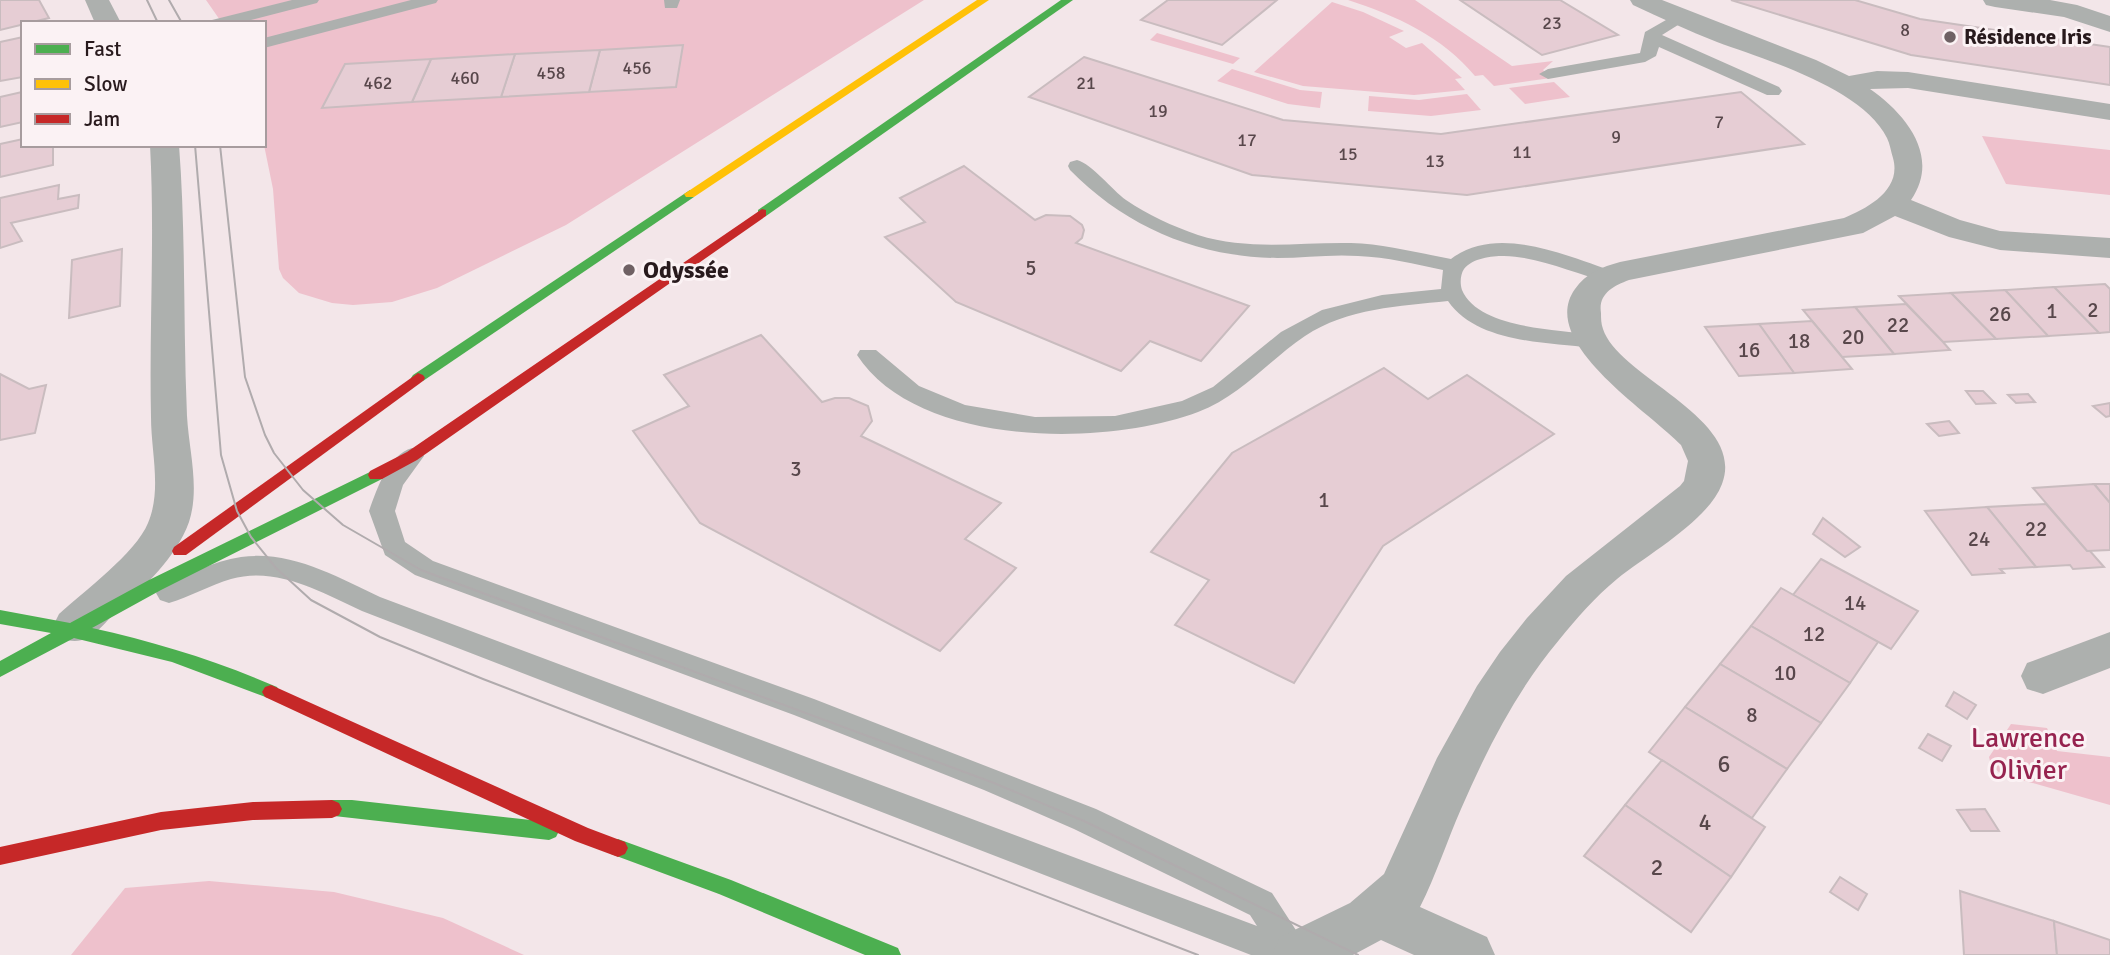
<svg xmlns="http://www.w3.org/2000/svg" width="2110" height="955" font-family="Signika,sans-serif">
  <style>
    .green { fill: #eec1cc }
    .building { fill: #e6cdd4; stroke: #c9bcbf; stroke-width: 2 }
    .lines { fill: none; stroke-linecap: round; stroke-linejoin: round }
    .lane { fill: #adb0ae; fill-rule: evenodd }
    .street { fill: #adb0ae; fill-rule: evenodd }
    .fast { fill: #4caf50; fill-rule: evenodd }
    .slow { fill: #ffc107; fill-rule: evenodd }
    .jam { fill: #c62828; fill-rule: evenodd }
    .tram { stroke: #b0abad; stroke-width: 2 }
    .poi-dot { fill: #6f6164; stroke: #fbf2f4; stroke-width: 2.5 }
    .labels { text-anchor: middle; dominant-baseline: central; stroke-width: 6; stroke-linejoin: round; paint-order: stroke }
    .far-number-label { font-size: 18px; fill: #58474b }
    .far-poi-label { font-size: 21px; font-weight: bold; fill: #281a1d; stroke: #fbf2f4; text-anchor: start }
    .number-label { font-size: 21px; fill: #58474b }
    .poi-label { font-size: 24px; font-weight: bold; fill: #281a1d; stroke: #fbf2f4; text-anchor: start }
    .near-number-label { font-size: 24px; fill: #58474b }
    .near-park-label { font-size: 28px; fill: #96234f; stroke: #fbf2f4 }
  </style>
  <rect width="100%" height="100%" fill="#f3e6e9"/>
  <g class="green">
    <path d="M206,0H924L566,225L437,288L392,302L353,305L332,303L299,293L283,278L279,269L273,189L264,145V23H222Z"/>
    <path d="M1348,0H1415L1512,66L1553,61L1543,70L1551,78L1494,86L1483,75L1475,76C1443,37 1395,15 1348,0Z"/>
    <path d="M1332,2L1363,12L1404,31L1389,37L1406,48L1422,43L1462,78L1455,79L1465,90L1414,95L1303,86L1254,72Z"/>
    <path d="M1157,33L1240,58L1233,64L1150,40Z"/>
    <path d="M1232,69L1300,90L1322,92L1320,108L1288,104L1217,81Z"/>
    <path d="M1554,82L1570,97L1525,104L1509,88Z"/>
    <path d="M1467,94L1481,110L1431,116L1368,111L1369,96L1419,100Z"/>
    <path d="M1982,136L2110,150V195L2006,184Z"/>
    <path d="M2011,724L2047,728L2057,751L2110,757V805L2001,774L1991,765L1989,757Z"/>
    <path d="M209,881L334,892L443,918L524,955H71L125,888Z"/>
  </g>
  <g class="building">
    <path d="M0,0H39L49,18L0,30Z"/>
    <path d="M1168,0H1277L1222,45L1141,20Z"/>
    <path d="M1460,0H1560L1618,35L1542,55Z"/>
    <path d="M1731,0H1855L1920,19L2110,47V85L1911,55Z"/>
    <path d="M23,37V77L0,81V42Z"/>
    <path d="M683,45L676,87L589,92L600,50Z"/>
    <path d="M600,50L589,92L501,97L515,54Z"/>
    <path d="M515,54L501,97L412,102L431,59Z"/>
    <path d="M1084,57L1283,120L1441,134L1741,92L1804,144L1467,195L1252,175L1029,97Z"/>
    <path d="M431,59L412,102L322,108L345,64Z"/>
    <path d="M22,92L23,122L0,127V97Z"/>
    <path d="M23,139V145H53V165L0,177V144Z"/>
    <path d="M964,166L1035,220L1046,215L1070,216L1082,225L1084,230L1082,238L1076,243L1249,306L1201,361L1150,341L1121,371L956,302L885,237L925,222L900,198Z"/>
    <path d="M59,185L58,199L79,195L78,208L11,223L22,241L0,248V198Z"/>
    <path d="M122,249L120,306L69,318L72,260Z"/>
    <path d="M2105,284L2110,289V332L2099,333L2054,287Z"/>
    <path d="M2054,287L2099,333L2048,336L2005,290Z"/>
    <path d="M2005,290L2048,336L1996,339L1951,293Z"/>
    <path d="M1951,293L1996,339L1943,342L1899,296Z"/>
    <path d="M1906,304L1943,342L1950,350L1894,354L1855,307Z"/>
    <path d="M1855,307L1894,354L1842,357L1803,310Z"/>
    <path d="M1812,321L1852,369L1794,373L1759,324Z"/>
    <path d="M1759,324L1794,373L1739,376L1705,327Z"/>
    <path d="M761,335L822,402L835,398H849L868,406L872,421L861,436L1001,503L965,539L1016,568L940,651L700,523L633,431L689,406L664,375Z"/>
    <path d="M1384,368L1428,399L1467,375L1554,434L1383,546L1294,683L1175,625L1209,580L1151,552L1232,453Z"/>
    <path d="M0,374L29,389L46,385L35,433L0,440Z"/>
    <path d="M1966,391H1983L1995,403L1976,404Z"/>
    <path d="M2028,394L2035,402L2016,403L2008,395Z"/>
    <path d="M2110,403V416L2106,417L2093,406Z"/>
    <path d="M1949,421L1959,433L1939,436L1927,424Z"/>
    <path d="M2094,484H2110V503Z"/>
    <path d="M2094,484L2110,503V550L2087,551L2033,488Z"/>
    <path d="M2046,504L2087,551H2090L2104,567L2073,569L2070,565L2036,567L1987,507Z"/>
    <path d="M1987,507L2036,567L2000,569L2004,573L1972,575L1925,511Z"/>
    <path d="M1823,518L1860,547L1845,557L1813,534Z"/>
    <path d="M1821,559L1918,611L1891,649L1793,595Z"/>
    <path d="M1781,588L1878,642L1850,683L1751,626Z"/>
    <path d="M1751,626L1850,683L1821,723L1720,664Z"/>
    <path d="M1720,664L1821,723L1787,769L1685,707Z"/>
    <path d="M1954,692L1976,705L1967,719L1946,706Z"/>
    <path d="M1685,707L1787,769L1752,818L1649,752Z"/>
    <path d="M1928,734L1951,746L1942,761L1919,748Z"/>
    <path d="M1662,760L1765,827L1731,877L1625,805Z"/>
    <path d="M1625,805L1731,877L1691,932L1584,856Z"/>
    <path d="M1985,809L1999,831H1971L1957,810Z"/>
    <path d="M1840,877L1867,894L1858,910L1830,892Z"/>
    <path d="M1960,891L2054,921L2057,955H1964Z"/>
    <path d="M2054,921L2110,940V955H2057Z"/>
  </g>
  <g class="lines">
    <g class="lane">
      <path d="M292,0H319L317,3L239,23H210L212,20Z"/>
      <path d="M411,0H438L436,3L264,48V38Z"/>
      <path d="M664,0H680L677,8H665Z"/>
      <path d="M1680,12L1688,17L1686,20L1662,35L1779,87L1782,91L1779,95H1767L1659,47L1656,56L1645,62L1548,79L1539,74L1548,69L1640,53L1645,32Z"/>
      <path d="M1077,160C1092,164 1112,190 1126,200C1148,215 1172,226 1198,235C1249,251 1299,242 1351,243C1385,244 1418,253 1451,259C1498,223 1568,257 1616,272L1619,276L1616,280L1609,282C1574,274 1541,257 1504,256C1491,256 1473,258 1464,269C1460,275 1460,284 1462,290C1478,328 1556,330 1591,334L1599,336L1602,341L1599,346L1591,348C1545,342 1477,343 1448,301C1400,306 1347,308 1305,336C1268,361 1241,396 1198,412C1106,447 917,448 857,355L860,350H876L919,386L965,405L1035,417L1115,416L1182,401L1213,387L1281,332L1322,310L1382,295L1441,289L1443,270C1415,264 1387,257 1358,256C1331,254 1304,258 1277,258C1197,257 1126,227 1070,170L1068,166L1070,162Z"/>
      <path d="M412,448L421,450L424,456L403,485L395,511L405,542L433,561L814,699L1096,809L1272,893L1312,955H1251L362,611C321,592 277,566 231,579C210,585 190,597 169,603L160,600L156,593L160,586C186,576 213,561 241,557C291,550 337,577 380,597L1257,926L1250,915L1074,829L984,790L794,715L415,575L385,555L369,511C377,489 388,455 412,448Z"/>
    </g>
    <g class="street">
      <path d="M85,0H109L121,23H95Z"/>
      <path d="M1630,0H1662L1816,60L1849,76L1877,71L1908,72L2110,104V120L1908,88L1870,89C1906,114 1941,157 1911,200L1960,220L2000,231L2110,238V258L2000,250L1949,237L1895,216L1863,233L1629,280C1613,286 1598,294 1601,313C1601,318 1601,324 1603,329C1619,378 1747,418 1722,484C1708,521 1648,554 1617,579C1595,597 1577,618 1559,640C1517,690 1487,749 1461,809C1447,841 1436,875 1420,907L1487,937L1495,955H1414L1381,940L1353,955H1272L1280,937L1350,903L1384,874L1437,758L1477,686L1500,652L1527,618L1566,576L1680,486L1684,481L1688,461L1681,445C1649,411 1537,342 1575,289C1586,273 1602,267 1620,262L1844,218C1868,208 1902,190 1893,158C1891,152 1890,144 1887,138C1862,88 1766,60 1717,42C1689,31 1661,18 1633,5Z"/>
      <path d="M1983,0H2050L2077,5L2110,16V32L2064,17L1995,7L1986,5Z"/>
      <path d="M150,145H179C186,236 183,326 187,416C189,451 200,488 189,522C176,558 144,587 116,612C96,631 89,648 59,638L53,626L59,614C83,592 136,553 148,523C162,490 151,452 151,417C149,327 155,236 150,145Z"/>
      <path d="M2110,632V668L2043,694L2027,689L2021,676L2027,663Z"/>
    </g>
    <g class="fast">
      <path d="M1061,0H1073L766,216H758V210Z"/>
      <path d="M690,190L694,191V197L423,381H413L411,378L413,375Z"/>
      <path d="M376,469L384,475L382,479L161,590L92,628C156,642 217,661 277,687L280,692L277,697L271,699L172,662L74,638L0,677V661L51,633L0,624V610L70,623L149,580Z"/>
      <path d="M332,800H352L549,822L556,825L559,831L556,837L549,840L352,818L325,815L322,809L325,803Z"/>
      <path d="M618,839L731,880L898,948L901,955H865L719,894L611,854L608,848L611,842Z"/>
    </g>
    <path class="slow" d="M977,0H989L694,197H686L684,194Z"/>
    <g class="jam">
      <path d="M762,209L766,210V216L417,460L382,479H370L368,475L370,471L407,452Z"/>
      <path d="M418,373L423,375L425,378L423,381L186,555H174L172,551L174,547Z"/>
      <path d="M271,685L588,828L625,842L628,848L625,854L618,857L575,841L265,697L262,692L265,687Z"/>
      <path d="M332,800L339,803L342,809L339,815L332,818L253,820L161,830L0,865V847L161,812L253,802Z"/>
    </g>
    <g class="tram">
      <path d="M147,0L158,23"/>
      <path d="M169,0L182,23"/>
      <path d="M195,145L221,455L237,511L251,537L276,568L311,600L380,637L483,679L1198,955"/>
      <path d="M220,145L245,377L265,435L274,453L303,490L343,525L421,570L994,783L1084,821L1358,955"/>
    </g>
  </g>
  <g class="poi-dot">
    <circle cx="1950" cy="37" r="7"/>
    <circle cx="629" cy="270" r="7"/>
  </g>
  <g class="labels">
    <g class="far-number-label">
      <text x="1552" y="23">23</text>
      <text x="1905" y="30">8</text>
      <text x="637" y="68">456</text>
      <text x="551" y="73">458</text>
      <text x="465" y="78">460</text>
      <text x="378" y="83">462</text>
      <text x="1086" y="83">21</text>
      <text x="1158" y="111">19</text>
      <text x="1719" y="122">7</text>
      <text x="1616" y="137">9</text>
      <text x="1247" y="140">17</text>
      <text x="1522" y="152">11</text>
      <text x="1348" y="154">15</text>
      <text x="1435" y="161">13</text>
    </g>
    <g class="far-poi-label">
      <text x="1964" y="37">Résidence Iris</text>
    </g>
    <g class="number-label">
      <text x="1031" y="268">5</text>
      <text x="2093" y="310">2</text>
      <text x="2052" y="311">1</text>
      <text x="2000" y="314">26</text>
      <text x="1898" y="325">22</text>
      <text x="1853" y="337">20</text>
      <text x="1799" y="341">18</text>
      <text x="1749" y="350">16</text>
      <text x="796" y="469">3</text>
      <text x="1324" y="500">1</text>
      <text x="2036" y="529">22</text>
      <text x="1979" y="539">24</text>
      <text x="1855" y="603">14</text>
      <text x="1814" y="634">12</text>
      <text x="1785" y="673">10</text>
      <text x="1752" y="715">8</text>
    </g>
    <g class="poi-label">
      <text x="643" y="270">Odyssée</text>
    </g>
    <g class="near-number-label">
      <text x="1724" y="764">6</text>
      <text x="1705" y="822">4</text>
      <text x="1657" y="867">2</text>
    </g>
    <g class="near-park-label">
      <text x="2028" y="738">Lawrence<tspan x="2028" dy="32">Olivier</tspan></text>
    </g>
  </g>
  <rect x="21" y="21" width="245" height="126" fill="#fbf2f4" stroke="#a79c9e" stroke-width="2"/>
  <rect x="35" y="44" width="35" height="10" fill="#4caf50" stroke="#a79c9e" stroke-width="2"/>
  <text x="84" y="56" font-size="21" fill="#281a1d">Fast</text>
  <rect x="35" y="79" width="35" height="10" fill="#ffc107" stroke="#a79c9e" stroke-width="2"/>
  <text x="84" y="91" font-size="21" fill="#281a1d">Slow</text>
  <rect x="35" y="114" width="35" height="10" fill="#c62828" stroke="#a79c9e" stroke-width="2"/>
  <text x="84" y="126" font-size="21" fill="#281a1d">Jam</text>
</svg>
